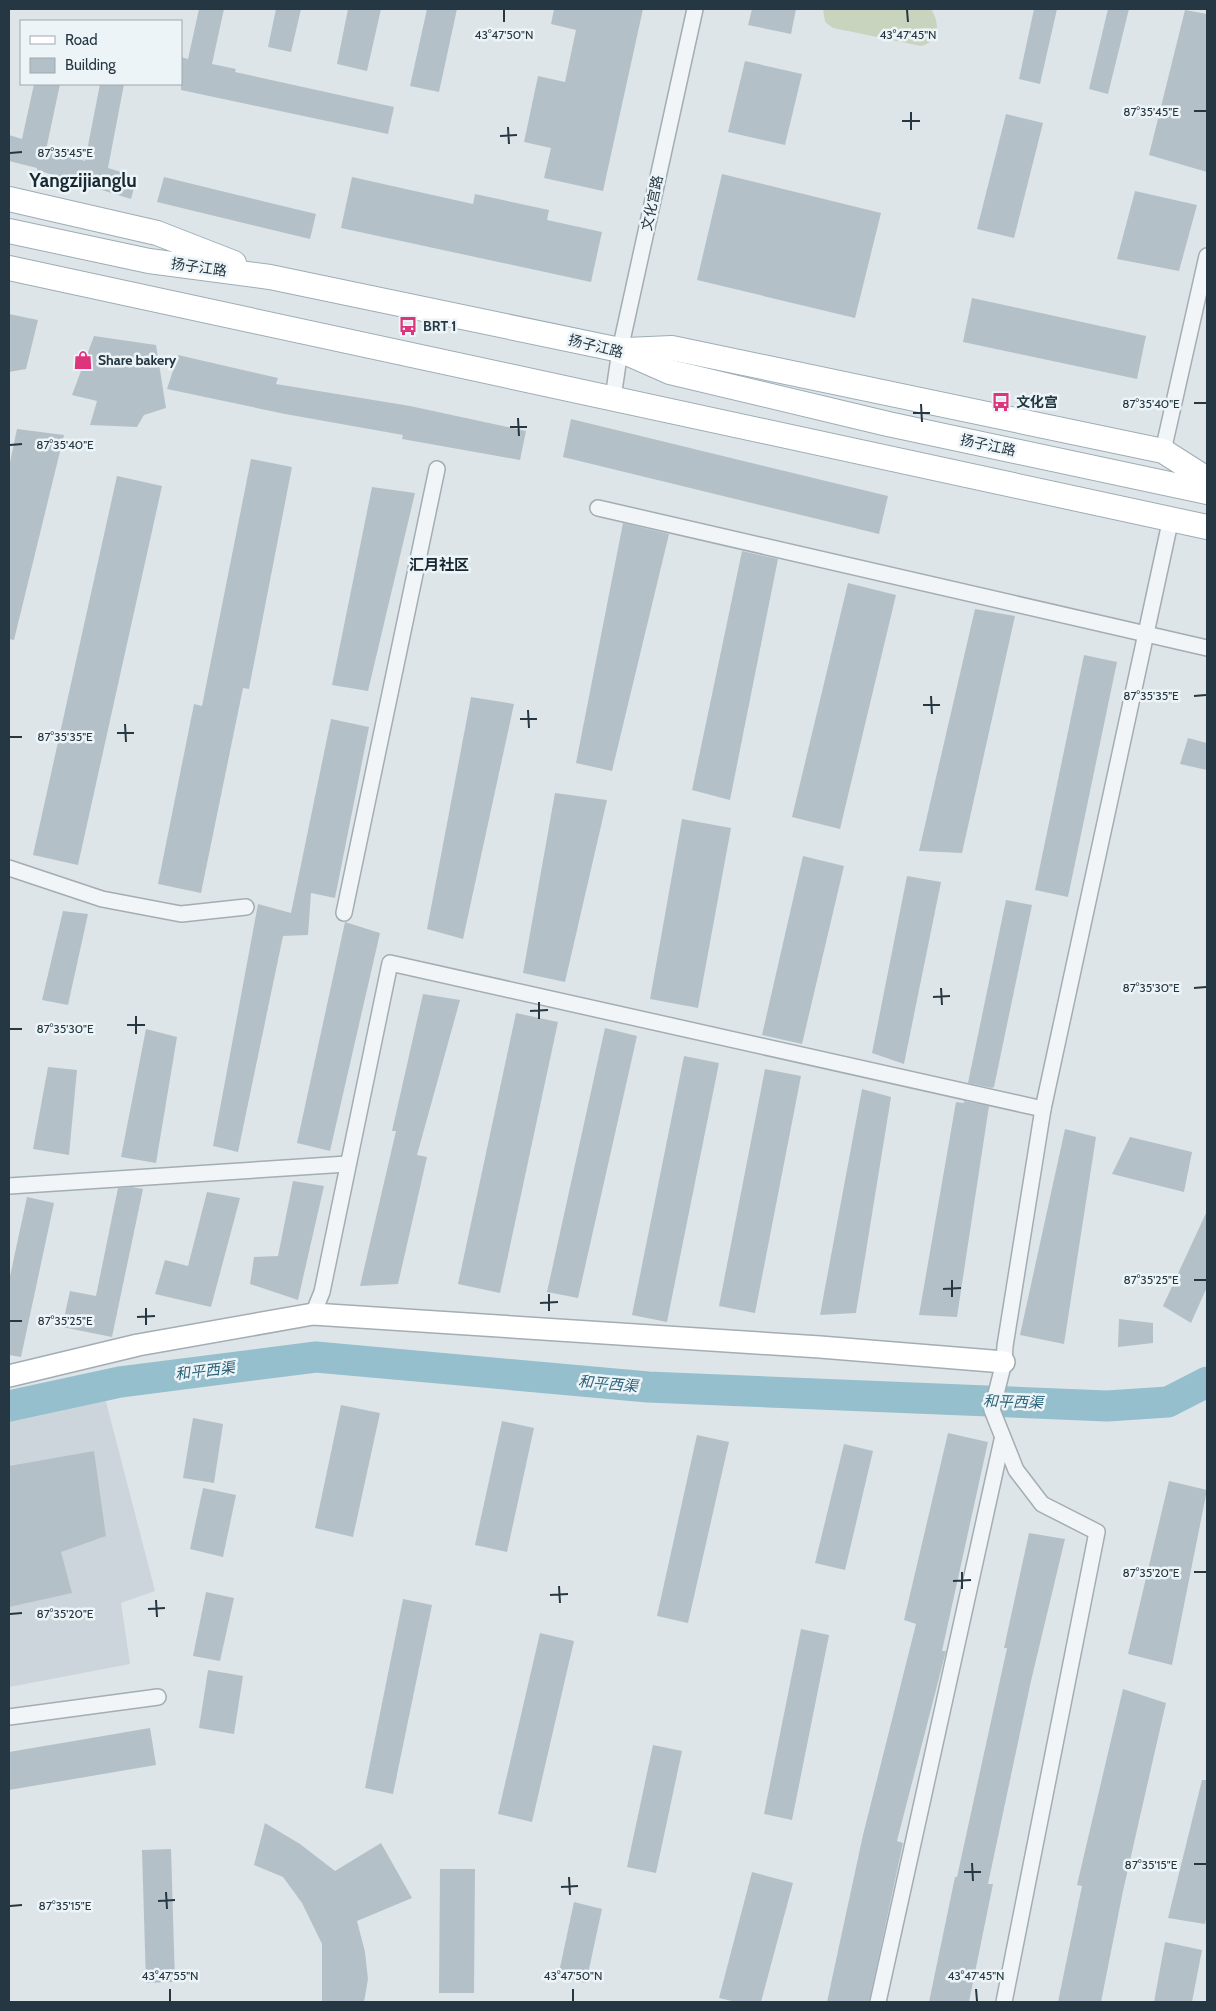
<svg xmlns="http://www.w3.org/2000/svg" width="1216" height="2011" font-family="Cabin,'Noto Sans SC',sans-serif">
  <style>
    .built { fill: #ccd5db }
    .green { fill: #c9d4be }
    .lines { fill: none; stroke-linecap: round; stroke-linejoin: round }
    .river { stroke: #95bfcd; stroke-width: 31 }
    .building { fill: #b4c0c7 }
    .street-casing { stroke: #a3adb4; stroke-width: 18 }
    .secondary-casing { stroke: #a3adb4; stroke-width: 24 }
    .primary-casing { stroke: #9cadb6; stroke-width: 26 }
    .street { stroke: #f1f5f7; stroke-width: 15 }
    .secondary { stroke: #fff; stroke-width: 21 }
    .primary { stroke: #fff; stroke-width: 24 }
    .ticks { fill: none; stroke: #253742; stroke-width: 2 }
    .labels { text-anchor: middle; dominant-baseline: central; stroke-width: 5; stroke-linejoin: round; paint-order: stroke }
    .street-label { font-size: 14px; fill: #253742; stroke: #edf4f7 }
    .poi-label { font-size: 14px; font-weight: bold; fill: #253742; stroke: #edf4f7; text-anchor: start }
    .neighbourhood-label { font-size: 15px; font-weight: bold; fill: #182832; stroke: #edf4f7 }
    .water-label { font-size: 15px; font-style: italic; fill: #2b637a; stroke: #edf4f7 }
    .district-label { font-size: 19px; font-weight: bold; fill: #182832; stroke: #edf4f7 }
    .ticks-label { font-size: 12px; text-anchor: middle; fill: #253742; stroke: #edf4f7; stroke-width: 5; stroke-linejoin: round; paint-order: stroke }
  </style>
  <rect width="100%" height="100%" fill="#dee5e9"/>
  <path class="built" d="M104,1394L155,1591L121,1603L130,1664L9,1687V1415Z"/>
  <path class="green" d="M823,9H931C940,22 940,42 921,46L833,28L825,22Z"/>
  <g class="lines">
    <path class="river" d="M9,1406L120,1382L316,1357L648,1387L1107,1406L1168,1402L1207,1382"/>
  </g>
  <g class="building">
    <path d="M199,9H224L212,64L236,69L235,72L394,107L388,134L181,90V57L188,59Z"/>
    <path d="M276,9H301L291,52L268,47Z"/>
    <path d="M348,9H381L367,71L337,64Z"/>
    <path d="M427,9H457L439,92L410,86Z"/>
    <path d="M554,9H643L603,191L544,178L551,148L524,142L538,76L565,82L576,30L551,24Z"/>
    <path d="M752,9H796L791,34L748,25Z"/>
    <path d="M1034,9H1057L1040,84L1019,79Z"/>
    <path d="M1108,9H1129L1108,94L1089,89Z"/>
    <path d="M1185,10L1207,14V172L1149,155Z"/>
    <path d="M745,61L802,74L785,145L728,132Z"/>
    <path d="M34,84H60L46,150L85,161L100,84H124L108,168L137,177L131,199L37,170V168L9,161V135L22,139Z"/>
    <path d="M1006,114L1043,123L1014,238L977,229Z"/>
    <path d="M722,174L881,213L855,318L697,280Z"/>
    <path d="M164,177L316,214L310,239L157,202Z"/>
    <path d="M352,177L473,204L475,194L549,210L547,220L602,232L591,282L341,228Z"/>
    <path d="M1135,191L1197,205L1179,271L1117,259Z"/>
    <path d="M972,298L1146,336L1137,379L963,342Z"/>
    <path d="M9,314L38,320L26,369L9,372Z"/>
    <path d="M94,336L156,345L166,408L144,415L137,427L90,425L97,401L72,395Z"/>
    <path d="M178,355L278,378L276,384L410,406L526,431L520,460L402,439L403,435L285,414L167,389Z"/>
    <path d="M571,419L888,496L879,534L563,457Z"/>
    <path d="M17,429L64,435L14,640L9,639V467Z"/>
    <path d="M251,459L292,467L249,689L243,688L201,893L158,884L194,704L202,706Z"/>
    <path d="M117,476L162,486L78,865L33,855Z"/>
    <path d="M372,487L415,493L368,691L332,685Z"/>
    <path d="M623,523L669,534L612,771L576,763Z"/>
    <path d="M742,551L778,559L730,800L692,790Z"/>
    <path d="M848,583L896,595L840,829L792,817Z"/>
    <path d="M975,609L1015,616L962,853L919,851Z"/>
    <path d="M1084,655L1117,662L1068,897L1035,890Z"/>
    <path d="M471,697L514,704L463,939L427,929Z"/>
    <path d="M331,719L369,727L335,898L311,893L308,935L283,936L238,1152L213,1146L258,904L291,913Z"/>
    <path d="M1188,738L1207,743V770L1180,764Z"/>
    <path d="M555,793L607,800L565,982L523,973Z"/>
    <path d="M682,819L731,828L698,1008L650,999Z"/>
    <path d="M803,856L844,866L802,1044L762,1035Z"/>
    <path d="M907,876L941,882L904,1064L872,1053Z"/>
    <path d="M1006,900L1032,905L994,1087L992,1088L968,1083Z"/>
    <path d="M63,911L88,914L68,1005L42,1000Z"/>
    <path d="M345,922L380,933L330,1151L297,1143Z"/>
    <path d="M423,994L460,1000L417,1155L427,1157L398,1284L360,1286L396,1131H392Z"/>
    <path d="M516,1013L558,1022L500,1293L458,1284Z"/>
    <path d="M605,1028L637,1036L578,1298L547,1292Z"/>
    <path d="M146,1029L177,1037L156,1163L121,1157Z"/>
    <path d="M684,1056L719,1063L667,1322L632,1315Z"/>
    <path d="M48,1067L77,1070L69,1155L33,1149Z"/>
    <path d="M765,1069L801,1076L755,1313L719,1306Z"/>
    <path d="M862,1089L891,1097L856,1313L820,1315Z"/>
    <path d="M964,1101L989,1106L957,1317L919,1315L956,1102L964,1103Z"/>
    <path d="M1065,1129L1096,1137L1064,1344L1020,1335Z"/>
    <path d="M1130,1137L1192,1152L1184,1192L1112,1174Z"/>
    <path d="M293,1181L324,1186L298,1300L250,1284L254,1257L278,1256Z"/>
    <path d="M132,1187L143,1189L112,1337L62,1327L70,1291L96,1296L118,1188Z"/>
    <path d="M207,1192L240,1198L211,1307L155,1294L165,1260L188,1266Z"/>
    <path d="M27,1197L54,1203L21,1357L9,1355V1281Z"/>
    <path d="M1207,1211V1287L1191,1323L1163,1306Z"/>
    <path d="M1119,1319L1153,1323V1343L1118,1347Z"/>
    <path d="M341,1405L380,1413L353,1537L315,1528Z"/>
    <path d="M193,1418L223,1424L214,1483L183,1478Z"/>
    <path d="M502,1421L534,1428L507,1552L475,1545Z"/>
    <path d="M948,1433L988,1442L942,1651H946L897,1841L903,1843L869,2002H827L863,1835L916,1624L904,1620Z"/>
    <path d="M697,1435L729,1442L688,1623L657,1616Z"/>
    <path d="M844,1444L873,1451L845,1570L815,1563Z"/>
    <path d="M94,1451L106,1536L61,1552L72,1593L9,1607V1466Z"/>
    <path d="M1169,1481L1207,1490L1172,1665L1128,1654Z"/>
    <path d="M203,1488L236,1495L223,1557L190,1549Z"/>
    <path d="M1029,1533L1065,1539L1031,1681L988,1884H993L969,2002H929L955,1877H957L1007,1648H1004Z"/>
    <path d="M206,1592L234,1598L220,1661L193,1656Z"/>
    <path d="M403,1599L432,1605L393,1794L365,1788Z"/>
    <path d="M801,1629L829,1635L792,1820L764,1814Z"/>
    <path d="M540,1633L574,1641L532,1822L498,1814Z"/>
    <path d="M208,1670L243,1676L234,1734L199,1728Z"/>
    <path d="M1123,1689L1166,1703L1123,1891L1101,2002H1058L1082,1886L1077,1885Z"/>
    <path d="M150,1728L156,1765L9,1790V1752Z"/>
    <path d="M653,1745L682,1751L656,1873L627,1867Z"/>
    <path d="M1202,1780H1207V1913L1205,1924L1168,1918Z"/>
    <path d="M265,1823L300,1844L335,1871L381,1843L412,1898L357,1921L365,1952L368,1979L364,2002H322V1944L302,1903L283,1877L254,1865Z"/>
    <path d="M171,1849L175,1982L146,1983L142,1850Z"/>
    <path d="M440,1869H475L474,1993H439Z"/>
    <path d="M752,1872L793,1883L761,2002H736L719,1998Z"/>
    <path d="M574,1902L602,1909L586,1983L558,1977Z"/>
    <path d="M1165,1942L1202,1950L1192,2002H1154Z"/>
  </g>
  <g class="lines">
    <g class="street-casing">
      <g id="street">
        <path d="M613,398L620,350L695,9"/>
        <path d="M1163,451L1207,256"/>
        <path d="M598,508L1207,648"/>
        <path d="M9,868L102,899L181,914L246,907"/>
        <path d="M344,913L437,469"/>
        <path d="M9,1186L347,1164"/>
        <path d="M313,1314L322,1292L390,963L1043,1109"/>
        <path d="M9,1717L158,1697"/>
        <path d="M878,2002L1002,1440"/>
        <path d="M1004,2002L1097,1532L1042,1504L1016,1470L992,1410L1004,1362L1005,1346L1043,1109L1171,518"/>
      </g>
    </g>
    <g class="secondary-casing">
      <path id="secondary" d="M9,1376L138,1345L313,1314L820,1347L1004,1362"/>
    </g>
    <g class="primary-casing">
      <g id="primary">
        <path d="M9,199L157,233L234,263"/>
        <path d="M9,231L149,261L270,277L620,350L670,372L888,424L1207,492"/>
        <path d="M9,268L1207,527"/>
        <path d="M626,350L672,348L1163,451L1207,479"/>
      </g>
    </g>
    <use href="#street" class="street"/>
    <use href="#secondary" class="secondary"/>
    <use href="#primary" class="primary"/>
  </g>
  <path class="ticks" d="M504,10V22M907,10L908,22M1194,111H1206M911,112V130M902,121H920M508,127L509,144M500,136L517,135M10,153L22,152M1194,403H1206M921,404L922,422M913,413H930M518,418L519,436M510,427H527M10,445L22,444M931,696L932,714M1194,696L1206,695M923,705H940M528,710L529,728M520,719H537M125,724L126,742M117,733H134M10,737H22M941,988L942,1005M1194,988L1206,987M933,997L950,996M539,1002V1019M530,1011L548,1010M136,1016V1034M127,1025H145M10,1029H22M952,1280V1297M1194,1280H1206M943,1289L961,1288M549,1294V1311M540,1303L558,1302M146,1308V1325M137,1317L155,1316M10,1321H22M962,1572V1589M1194,1572H1206M953,1581L971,1580M559,1586L560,1603M550,1595L568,1594M156,1600L157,1617M148,1609L165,1608M10,1614L22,1613M972,1863L973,1881M1194,1864H1206M964,1872H981M569,1877L570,1895M561,1887L578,1886M166,1892L167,1909M158,1901L175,1900M10,1906L22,1905M170,1989V2001M573,1989V2001M976,1989L977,2001"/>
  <defs>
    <g id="bus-bare" transform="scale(1.5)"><path d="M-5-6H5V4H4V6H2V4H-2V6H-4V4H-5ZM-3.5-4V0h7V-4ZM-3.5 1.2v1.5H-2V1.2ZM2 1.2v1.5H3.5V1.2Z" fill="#dd347b" stroke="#edf4f7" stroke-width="2.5" paint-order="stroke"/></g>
    <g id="shop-bare" transform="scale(1.5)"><path d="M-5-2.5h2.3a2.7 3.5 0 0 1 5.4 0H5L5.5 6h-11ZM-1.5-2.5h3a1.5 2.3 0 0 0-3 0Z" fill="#dd347b" stroke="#edf4f7" stroke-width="2.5" paint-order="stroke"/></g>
  </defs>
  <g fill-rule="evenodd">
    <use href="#bus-bare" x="408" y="326"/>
    <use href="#shop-bare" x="83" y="360"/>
    <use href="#bus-bare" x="1001" y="402"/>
  </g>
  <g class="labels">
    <g class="street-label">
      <text transform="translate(652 203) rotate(-78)">文化宫路</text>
      <text transform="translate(199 267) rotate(8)">扬子江路</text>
      <text transform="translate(596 346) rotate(14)">扬子江路</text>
      <text transform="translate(988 445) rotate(12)">扬子江路</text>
    </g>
    <g class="poi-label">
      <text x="423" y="326">BRT 1</text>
      <text x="98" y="360">Share bakery</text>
      <text x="1016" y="402">文化宫</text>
    </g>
    <g class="neighbourhood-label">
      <text x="439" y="565">汇月社区</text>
    </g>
    <g class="water-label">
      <text transform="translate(205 1371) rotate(-7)">和平西渠</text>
      <text transform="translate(608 1384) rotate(5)">和平西渠</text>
      <text transform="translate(1013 1402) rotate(2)">和平西渠</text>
    </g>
    <g class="district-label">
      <text x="83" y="180">Yangzijianglu</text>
    </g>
  </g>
  <g class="ticks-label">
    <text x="504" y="39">43°47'50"N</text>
    <text x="908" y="39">43°47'45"N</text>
    <text x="1151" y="116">87°35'45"E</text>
    <text x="65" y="157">87°35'45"E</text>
    <text x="1151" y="408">87°35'40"E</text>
    <text x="65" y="449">87°35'40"E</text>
    <text x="1151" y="700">87°35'35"E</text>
    <text x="65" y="741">87°35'35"E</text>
    <text x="1151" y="992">87°35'30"E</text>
    <text x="65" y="1033">87°35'30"E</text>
    <text x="1151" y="1284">87°35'25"E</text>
    <text x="65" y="1325">87°35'25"E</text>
    <text x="1151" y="1577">87°35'20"E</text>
    <text x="65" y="1618">87°35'20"E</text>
    <text x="1151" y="1869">87°35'15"E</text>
    <text x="65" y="1910">87°35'15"E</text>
    <text x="170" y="1980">43°47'55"N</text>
    <text x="573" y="1980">43°47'50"N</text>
    <text x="976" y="1980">43°47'45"N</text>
  </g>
  <rect width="1216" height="2011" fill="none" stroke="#253742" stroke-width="20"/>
  <rect x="20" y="20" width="162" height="65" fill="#edf4f7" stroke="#9da8af"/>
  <rect x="30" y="36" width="25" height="8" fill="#ffffff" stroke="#9da8af"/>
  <text x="65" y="45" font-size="15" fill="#253742">Road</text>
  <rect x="30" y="58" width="25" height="15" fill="#b4c0c7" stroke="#9da8af"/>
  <text x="65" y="70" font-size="15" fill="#253742">Building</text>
</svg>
